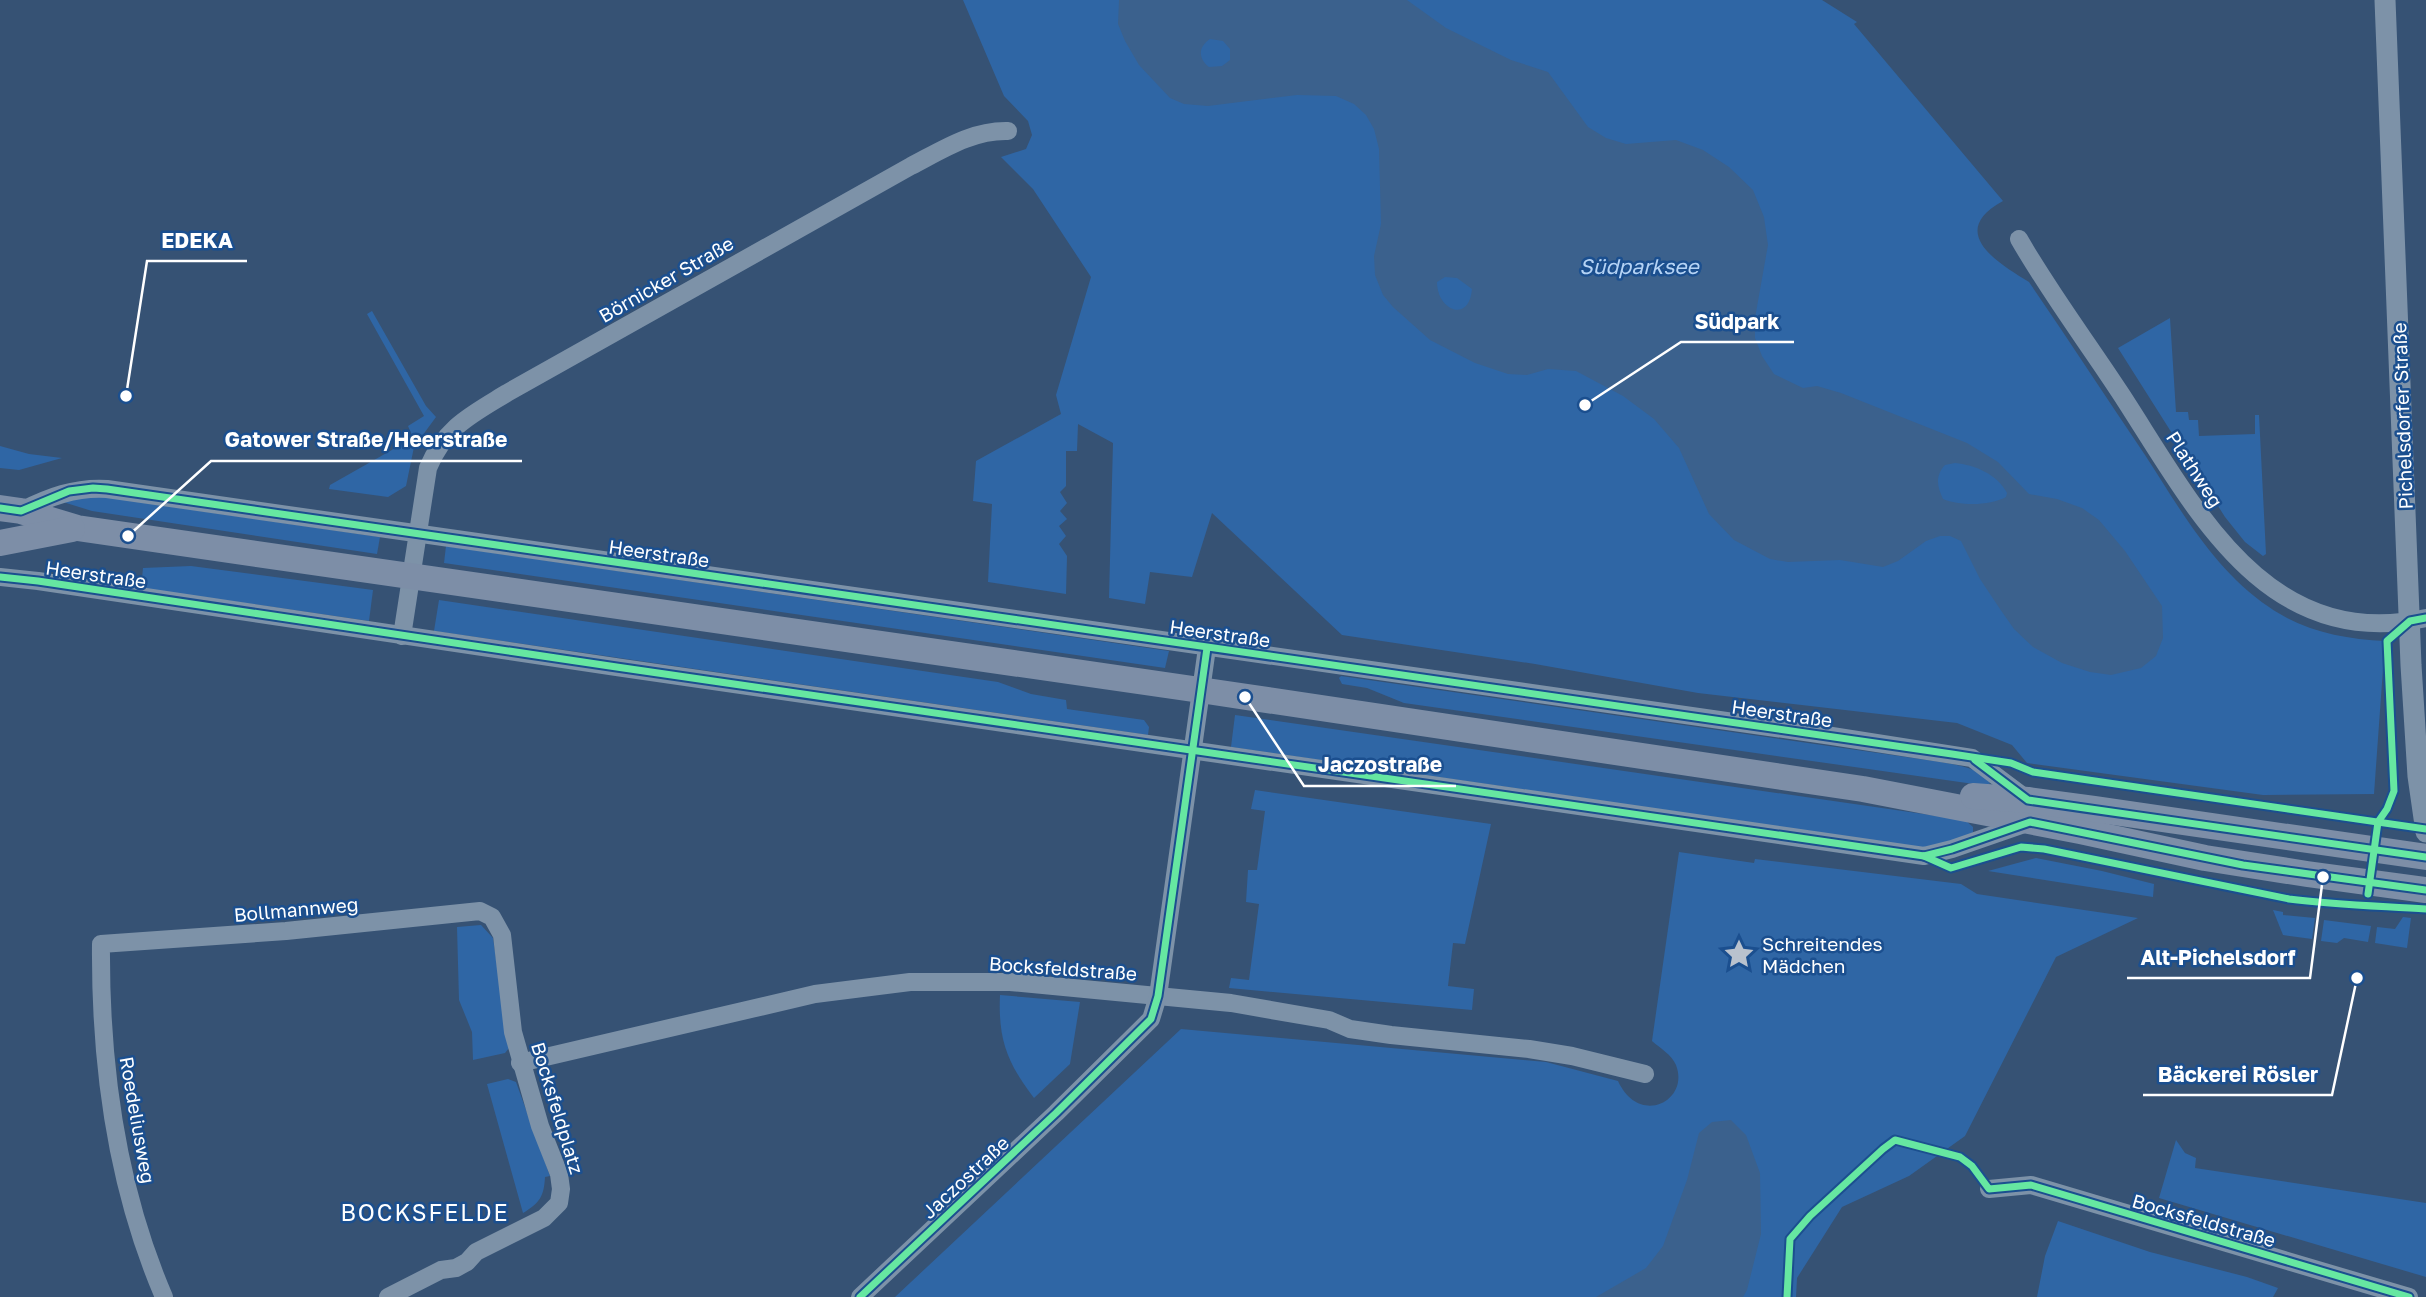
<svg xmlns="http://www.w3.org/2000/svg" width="2426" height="1297" font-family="'Golos Text',sans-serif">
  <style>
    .green { fill: #2f66a5 }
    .water { fill: #3b618d; fill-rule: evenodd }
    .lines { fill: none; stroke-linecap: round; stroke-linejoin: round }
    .minor { stroke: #7d92a8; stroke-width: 18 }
    .tertiary { stroke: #7d92a8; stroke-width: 21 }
    .primary { stroke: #7d8ea7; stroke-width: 26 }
    .cycleway-casing { stroke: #1b4f8f; stroke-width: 11 }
    .cycleway { stroke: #66e7a1; stroke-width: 7 }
    .labels { text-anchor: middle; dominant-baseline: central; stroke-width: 5; stroke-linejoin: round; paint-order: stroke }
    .street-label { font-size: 19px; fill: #fff; stroke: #1b4f8f }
    .poi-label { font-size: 19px; fill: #fff; stroke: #1b4f8f; text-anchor: start }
    .water-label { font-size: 21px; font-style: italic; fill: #b5d3f5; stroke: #1b4f8f }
    .quarter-label { font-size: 23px; letter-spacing: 2px; fill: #fff; stroke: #1b4f8f }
    .leader { fill: none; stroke: #fff; stroke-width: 2.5 }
    .callout-dot { fill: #fff; stroke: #1b4f8f; stroke-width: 2.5 }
    .callout-label { font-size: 21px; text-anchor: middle; font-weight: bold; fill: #fff; stroke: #1b4f8f; stroke-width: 5; stroke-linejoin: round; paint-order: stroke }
  </style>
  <rect width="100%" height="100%" fill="#365274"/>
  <g class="green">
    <path d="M963,0H1822L1857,22L1854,24L2003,201C1946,232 1998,263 2029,282C2068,339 2106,397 2145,455C2180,509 2214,570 2269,607C2303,631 2344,639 2385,641L2374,794L2263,795L2027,763L2012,745L1957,723L1698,693L1535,664L1342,635L1212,513L1192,577L1150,572L1145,604L1109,598L1113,443L1078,424L1077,451H1066V486L1060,492L1067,503L1060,511L1067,519L1059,526L1066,536L1059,544L1067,556L1066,594L988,582L992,504L973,501L976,461L1061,414L1056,395L1091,277L1033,189L1001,157L1026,149L1032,135L1028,121L1004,96Z"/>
    <path d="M372,311L426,406L436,417L414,447L406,486L388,497L329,489L330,485L413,438L408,426L424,416L367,314Z"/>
    <path d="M2170,318L2176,412H2188L2189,420H2198L2199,436L2255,434V415H2259L2266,554L2263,556L2245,542L2225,517L2118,348Z"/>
    <path d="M0,446L29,454L62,458L19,470L0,468Z"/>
    <path d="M97,496L380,537L377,554L92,511L63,502L64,500Z"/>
    <path d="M446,546L1169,651L1165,668L444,563Z"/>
    <path d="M191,566L373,590L369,621L141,588L143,568Z"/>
    <path d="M439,600L998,682L1031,694L1066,700L1067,709L1144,720L1149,727L1148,735L434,631Z"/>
    <path d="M1341,676L1941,762C1957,765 1981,768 1990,783L1988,786L1404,703L1367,688L1342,684L1339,678Z"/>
    <path d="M1235,715L1965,820L1973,827V832L1970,835L1926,848L1231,747Z"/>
    <path d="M1255,790L1491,824L1465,944L1453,943L1448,986L1474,989L1472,1010L1229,988L1231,978L1249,980L1259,904L1246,902L1248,870H1257L1265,811L1251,809Z"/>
    <path d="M1679,852L1754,863L1755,859L1961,884L1977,894L2138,918L2056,957L1965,1136L1909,1176L1842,1207L1797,1278L1796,1297H895L1181,1029L1546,1062L1618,1081C1639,1127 1690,1101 1676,1065C1672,1055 1660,1048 1652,1041Z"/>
    <path d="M2036,858L2102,871L2154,884L2153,897L1988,871Z"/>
    <path d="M2273,910L2283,912V915L2315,918L2312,939L2283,935Z"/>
    <path d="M2403,917L2411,918L2407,948L2375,943L2377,927L2395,929Z"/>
    <path d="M2324,920L2371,926L2368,942L2344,938L2337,943L2321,941Z"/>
    <path d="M481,925L493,938L509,1048L505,1053L473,1060L472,1032L459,1000L457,927Z"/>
    <path d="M1000,995L1080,1002L1070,1064L1034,1098C1007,1063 998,1039 1000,995Z"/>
    <path d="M508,1079L516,1082L550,1176L545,1177C544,1196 540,1203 523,1213L487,1084Z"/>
    <path d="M2176,1140L2185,1153L2196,1158L2195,1168L2426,1203V1277L2159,1198Z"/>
    <path d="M2058,1221L2150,1252L2247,1277L2278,1288L2273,1297H2037L2045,1256Z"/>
  </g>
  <g class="water">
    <path d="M1119,0H1407L1446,28L1511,60L1548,72L1588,127L1606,138L1626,144L1676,140L1703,150L1729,167L1753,190L1764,217L1768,245L1755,318V338L1762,356L1774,374L1803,388L1817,386L1841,393L1967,443L1998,462L2029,494L2057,499L2082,508L2099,520L2125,551L2162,606L2163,638L2156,656L2141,668L2111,675L2090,672L2062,663L2033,647L2014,629L2000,609L1980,579L1961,541L1950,536H1940L1926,541L1898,561L1883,567L1840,560L1788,562L1770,559L1734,540L1709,514L1679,448L1654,419L1623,396L1576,371L1548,369L1527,375L1508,374L1475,363L1430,340L1393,307L1383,295L1375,275L1374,256L1381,224L1379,149L1374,129L1366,115L1354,104L1336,96L1297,95L1208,106L1184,104L1170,98L1139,65L1125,41L1118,24ZM1210,39L1223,41L1230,49V60L1222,66L1209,67C1198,58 1198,47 1210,39ZM1445,277L1457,278L1472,289C1469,324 1437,310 1437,282ZM1955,463C1975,465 1997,474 2007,493L2006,497C1990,506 1960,506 1943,499C1937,486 1935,476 1945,465Z"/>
    <path d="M1731,1120L1746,1135L1760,1173L1761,1234L1747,1290L1743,1297H1596L1646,1268L1663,1246L1687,1180L1699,1133L1712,1122Z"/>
  </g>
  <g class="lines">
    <g class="minor">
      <path d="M2019,239C2050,293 2087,342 2121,394C2194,506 2265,653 2426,618"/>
      <path d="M21,511C49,497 75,487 107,489L1832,736L1972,758L2028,800"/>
      <path d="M0,577L38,581C666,677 1295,763 1924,856L1952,849L2027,823"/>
      <path d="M402,636L428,468C445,427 471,415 507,393L911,166C942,150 972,130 1008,131"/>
      <path d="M520,1063L815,994L910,982H1010L1231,1003L1329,1020L1350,1029L1391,1035L1529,1049L1572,1056L1645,1074"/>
      <path d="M1989,1189L2031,1185L2409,1297"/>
      <path d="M164,1297C116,1186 100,1063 101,944L286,931L480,911L492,917L502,935L513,1032L540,1126L559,1174L561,1189L559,1203L544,1218L476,1252L467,1262L456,1268L441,1270L388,1297"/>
      <path d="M860,1297L1056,1113L1151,1019L1158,996L1207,648"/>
    </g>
    <path class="tertiary" d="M2385,0L2411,665L2418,776L2426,832"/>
    <g class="primary">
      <path d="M0,508L21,511L77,528L1200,690L1863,789L2080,831L2205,858L2307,874L2426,890"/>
      <path d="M0,543L72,529"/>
      <path d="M1973,796L2028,800L2094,809L2426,857"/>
    </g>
    <g class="cycleway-casing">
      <g id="cycleway">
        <path d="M0,508L21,511L69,491L93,488L107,489L1952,754L2011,763L2033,772L2426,829"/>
        <path d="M0,577L38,581C666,677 1295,763 1924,856L1952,849L2030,822L2243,865L2426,890"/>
        <path d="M1975,760L2028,800L2426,857"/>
        <path d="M1924,856L1951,868L2021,847L2044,849L2289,899C2334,905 2380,906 2426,909"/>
        <path d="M2368,894L2378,822L2387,809L2394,791L2387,641L2410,621L2426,618"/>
        <path d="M860,1297L1056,1113L1151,1019L1158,996L1207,648"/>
        <path d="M1787,1297L1790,1239L1810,1216L1883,1149L1895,1140L1960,1157L1972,1166L1989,1189L2031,1185L2409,1297"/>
      </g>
    </g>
    <use href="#cycleway" class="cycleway"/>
  </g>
  <defs>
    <g id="sight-bare" transform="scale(2.415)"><path d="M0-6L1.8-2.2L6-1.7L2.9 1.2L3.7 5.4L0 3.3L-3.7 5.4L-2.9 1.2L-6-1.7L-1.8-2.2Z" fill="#b9c2ce" stroke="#1b4f8f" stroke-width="2.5" paint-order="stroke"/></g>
  </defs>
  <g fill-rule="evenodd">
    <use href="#sight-bare" x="1739" y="954"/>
  </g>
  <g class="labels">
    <g class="street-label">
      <text transform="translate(666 279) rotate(-30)">Börnicker Straße</text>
      <text transform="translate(2402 416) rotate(-92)">Pichelsdorfer Straße</text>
      <text transform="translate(2195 469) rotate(57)">Plathweg</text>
      <text transform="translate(659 553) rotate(8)">Heerstraße</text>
      <text transform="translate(96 574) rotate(8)">Heerstraße</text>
      <text transform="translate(1220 633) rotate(8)">Heerstraße</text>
      <text transform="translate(1782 713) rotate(8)">Heerstraße</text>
      <text transform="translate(296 909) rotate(-5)">Bollmannweg</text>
      <text transform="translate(1063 968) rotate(4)">Bocksfeldstraße</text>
      <text transform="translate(558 1108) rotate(73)">Bocksfeldplatz</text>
      <text transform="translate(138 1120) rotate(80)">Roedeliusweg</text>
      <text transform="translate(965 1177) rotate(-43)">Jaczostraße</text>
      <text transform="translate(2204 1220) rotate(16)">Bocksfeldstraße</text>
    </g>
    <g class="poi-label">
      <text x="1762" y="943">Schreitendes<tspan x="1762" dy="22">Mädchen</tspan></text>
    </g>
    <g class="water-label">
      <text x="1639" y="266">Südparksee</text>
    </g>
    <g class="quarter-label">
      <text x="425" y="1212">BOCKSFELDE</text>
    </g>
  </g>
  <path class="leader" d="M126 396L147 261H247M1585 405L1681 342H1794M128 536L211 461H522M1245 697L1304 786H1456M2323 877L2310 978H2127M2357 978L2332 1095H2143"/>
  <g class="callout-dot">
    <circle cx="126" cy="396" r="7"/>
    <circle cx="1585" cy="405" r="7"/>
    <circle cx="128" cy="536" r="7"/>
    <circle cx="1245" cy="697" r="7"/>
    <circle cx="2323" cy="877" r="7"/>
    <circle cx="2357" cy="978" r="7"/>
  </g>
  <g class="callout-label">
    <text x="197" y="248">EDEKA</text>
    <text x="1737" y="329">Südpark</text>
    <text x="366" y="447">Gatower Straße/Heerstraße</text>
    <text x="1380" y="772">Jaczostraße</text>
    <text x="2218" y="965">Alt-Pichelsdorf</text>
    <text x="2238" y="1082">Bäckerei Rösler</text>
  </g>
</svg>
